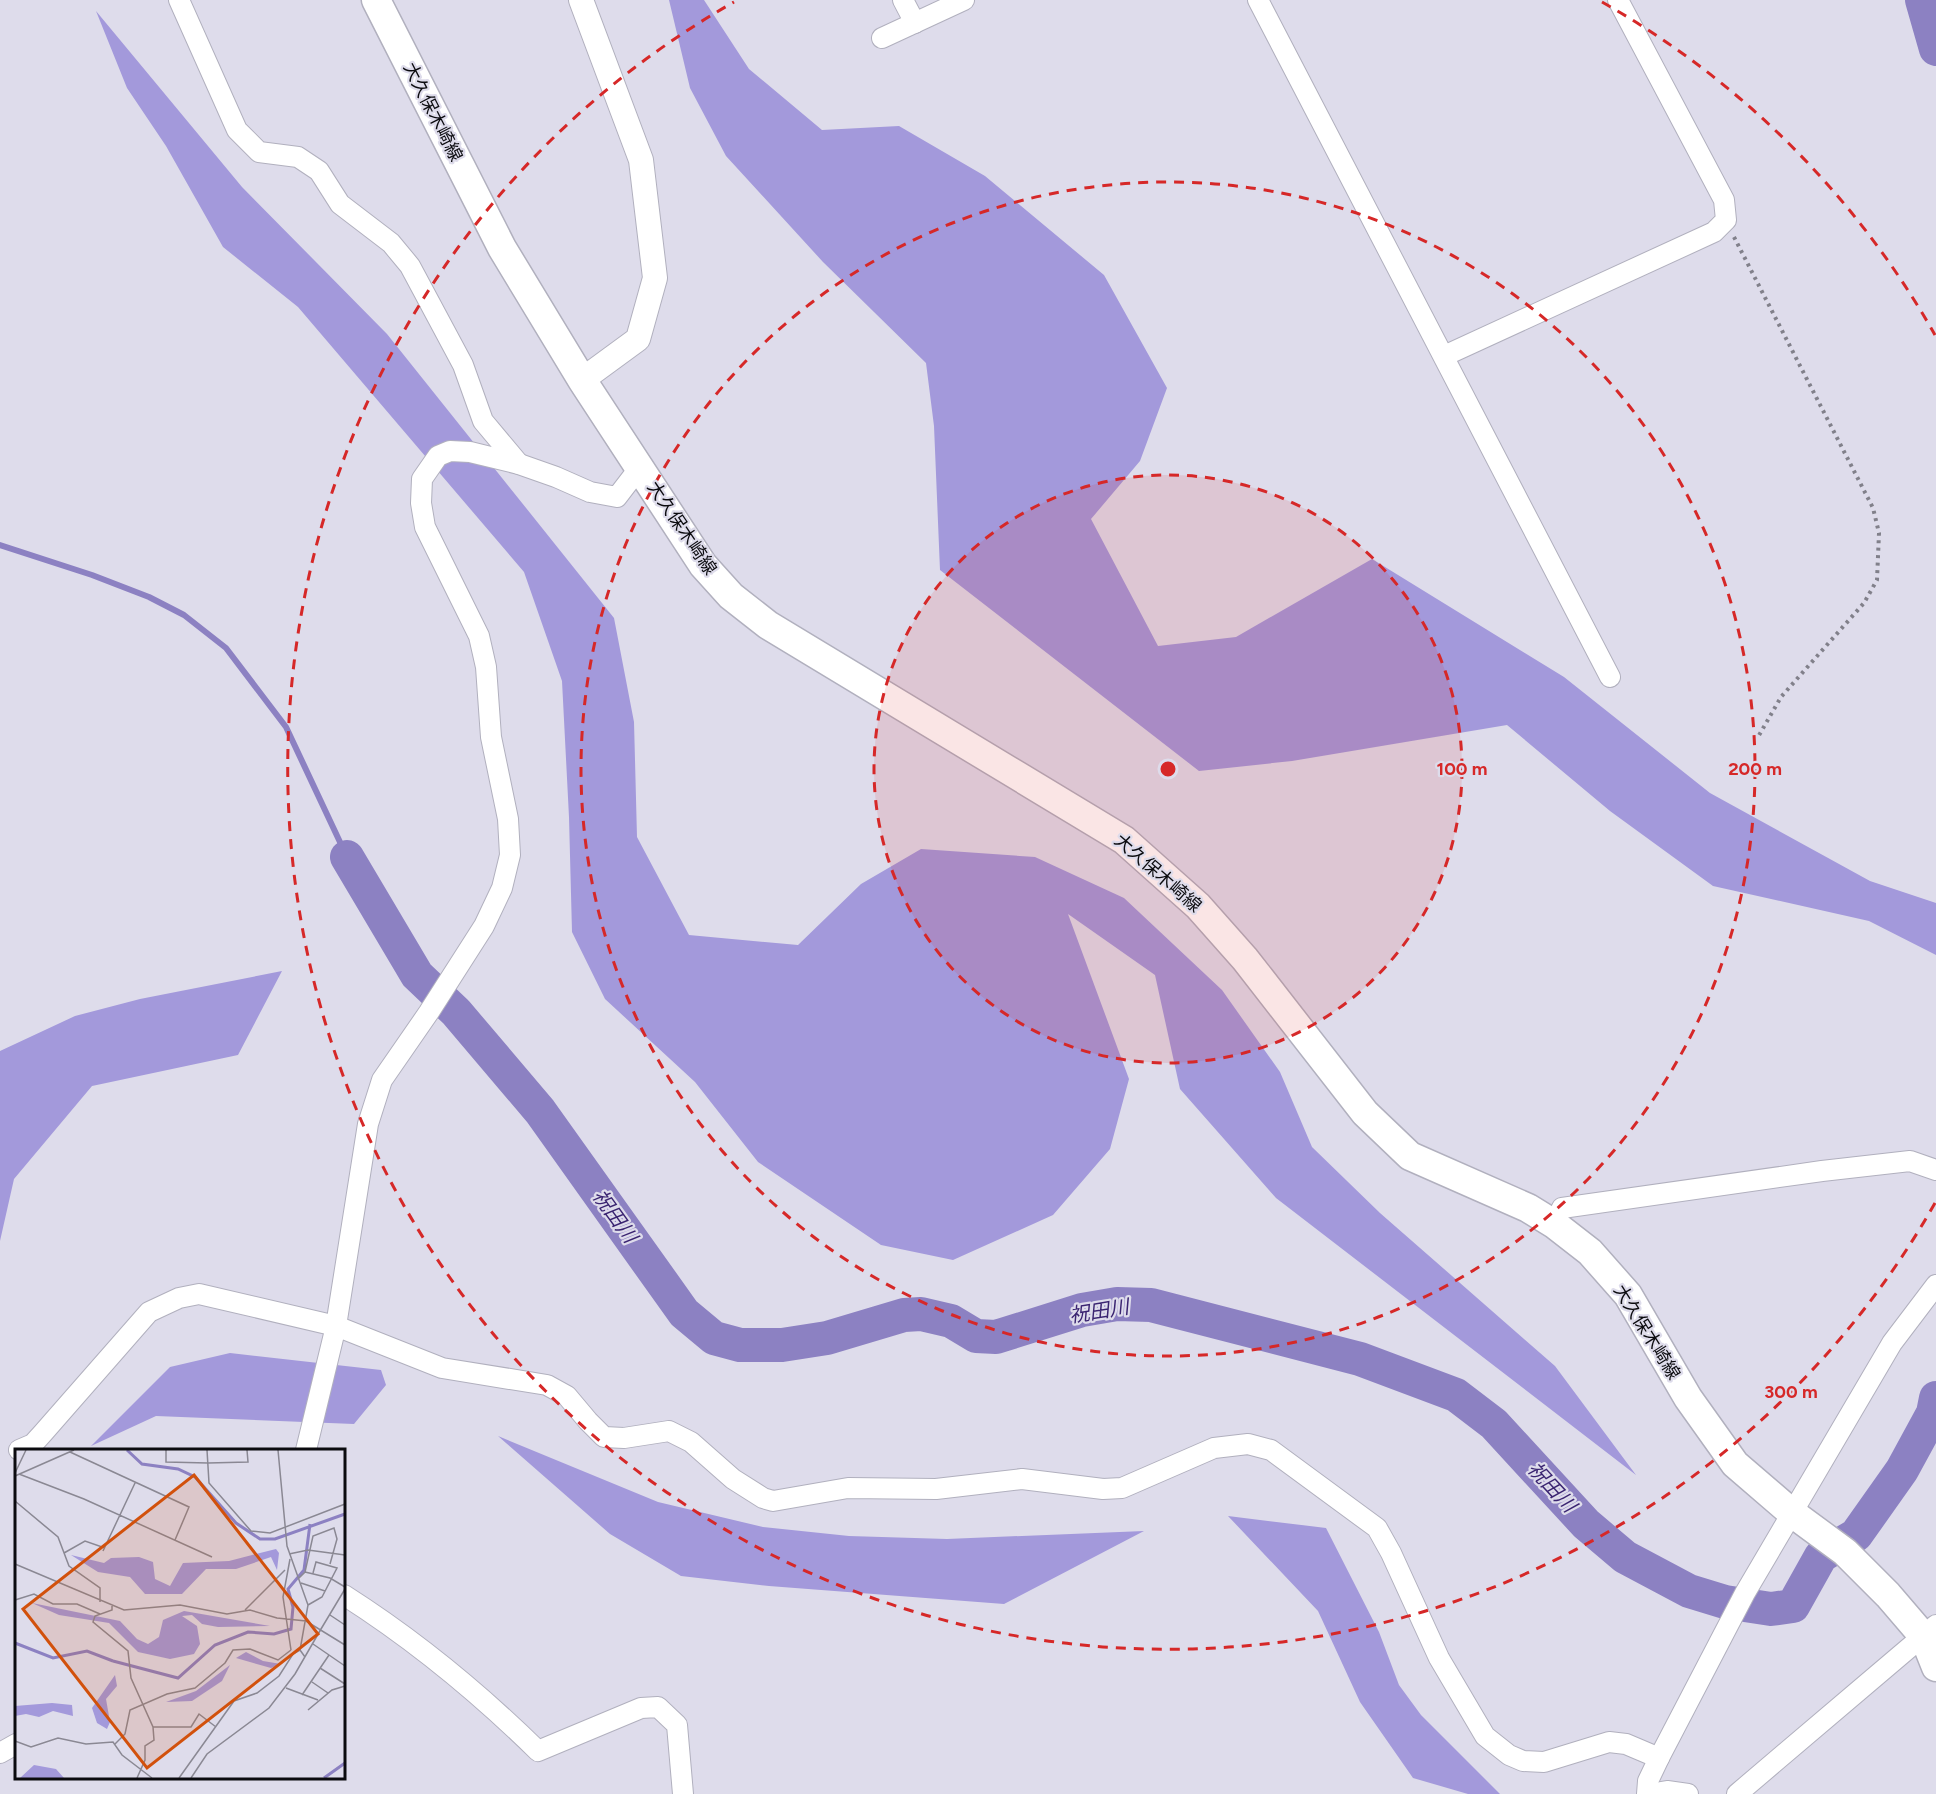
<svg xmlns="http://www.w3.org/2000/svg" width="1936" height="1794" font-family="Figtree,'Noto Sans JP',sans-serif">
  <style>
    .forest { fill: #a399db }
    .lines { fill: none; stroke-linecap: round; stroke-linejoin: round }
    .stream { stroke: #8c81c2; stroke-width: 6 }
    .river { stroke: #8c81c2; stroke-width: 34 }
    .minor-casing { stroke: #b1b0be; stroke-width: 22 }
    .tertiary-casing { stroke: #b1b0be; stroke-width: 26 }
    .secondary-casing { stroke: #b1b0be; stroke-width: 31 }
    .path { stroke: #81808a; stroke-width: 4; stroke-dasharray: 3 4.5; stroke-linecap: butt }
    .minor { stroke: #fff; stroke-width: 20 }
    .tertiary { stroke: #fff; stroke-width: 24 }
    .secondary { stroke: #fff; stroke-width: 28 }
    .ring { fill: none; stroke: #d62828; stroke-width: 3; stroke-dasharray: 10 8 }
    .labels { text-anchor: middle; dominant-baseline: central; stroke-width: 4.5; stroke-linejoin: round; paint-order: stroke }
    .street-label { font-size: 18px; fill: #0b0b0f; stroke: #dedceb }
    .water-label { font-size: 20px; font-style: italic; fill: #3a2471; stroke: #dedceb }
    .inset-river { fill: none; stroke: #8c81c2; stroke-width: 3 }
    .inset-road { fill: none; stroke: #8a8893; stroke-width: 1.5 }
    .view { fill: #d2510c; fill-opacity: 0.15; stroke: #d2510c; stroke-width: 3 }
    .inset-edge { fill: none; stroke: #0b0b0f; stroke-width: 3 }
    .centre { fill: #d62828; stroke: #dedceb; stroke-width: 3 }
    .ring-label { font-size: 18px; text-anchor: middle; font-weight: bold; fill: #d62828; stroke: #dedceb; stroke-width: 4.5; stroke-linejoin: round; paint-order: stroke }
  </style>
  <rect width="100%" height="100%" fill="#dedceb"/>
  <g class="forest">
    <path d="M669,0H704L749,69L822,130L899,126L985,176L1104,275L1167,388L1140,461L1091,519L1158,646L1236,637L1372,559L1564,677L1710,793L1870,881L1936,903V955L1869,921L1713,886L1610,811L1507,725L1292,761L1199,771L940,570L934,426L926,363L823,262L726,156L690,88Z"/>
    <path d="M96,11L242,187L387,334L614,618L634,722L637,837L689,935L798,945L861,884L921,849L1035,857L1124,898L1222,990L1280,1072L1312,1147L1380,1213L1555,1366L1636,1475L1276,1198L1180,1089L1155,975L1068,914L1129,1079L1110,1149L1053,1215L953,1260L881,1245L758,1162L695,1082L605,999L572,932L569,817L562,681L524,572L298,307L223,247L166,146L127,88Z"/>
    <path d="M282,971L238,1055L92,1086L14,1179L0,1241V1051L75,1016L140,999Z"/>
    <path d="M230,1353L381,1370L386,1385L354,1424L156,1416L91,1446L170,1367Z"/>
    <path d="M498,1436L658,1502L763,1527L849,1536L947,1539L1144,1531L1004,1604L769,1586L681,1576L610,1534Z"/>
    <path d="M1228,1516L1326,1528L1379,1632L1399,1685L1421,1715L1500,1794H1468L1413,1778L1360,1702L1318,1611Z"/>
  </g>
  <g class="lines">
    <path class="stream" d="M0,545L92,575L149,597L184,615L226,648L286,727L347,857"/>
    <g class="river">
      <path d="M1922,0L1936,49"/>
      <path d="M347,857L417,975L456,1012L540,1111L684,1313L714,1338L740,1345H782L827,1338L904,1315L921,1314L951,1321L976,1336L996,1337L1082,1310L1117,1304L1151,1305L1360,1359L1456,1395L1494,1424L1586,1524L1625,1557L1689,1591L1725,1602L1771,1609L1793,1606L1821,1556L1856,1535L1902,1470L1933,1413L1936,1398"/>
    </g>
    <g class="minor-casing">
      <g id="minor">
        <path d="M179,0L237,130L259,152L298,157L319,171L340,204L391,243L410,266L463,365L483,421L519,464"/>
        <path d="M903,0L915,23"/>
        <path d="M1258,0L1610,677"/>
        <path d="M882,38L964,0"/>
        <path d="M1444,356L1714,232L1726,220L1724,200L1618,0"/>
        <path d="M1554,1224L1562,1208L1822,1171L1910,1161L1936,1170"/>
        <path d="M19,1450L33,1444L43,1433L149,1312L179,1298L199,1294L336,1326L442,1368L547,1385L567,1396L588,1421L604,1437L624,1438L669,1431L691,1442L733,1479L763,1498L773,1501L848,1488L936,1489L1022,1479L1103,1489L1122,1488L1214,1448L1248,1444L1271,1450L1377,1528L1391,1553L1439,1658L1485,1736L1509,1755L1523,1761L1544,1762L1609,1742L1626,1744L1659,1758"/>
        <path d="M306,1450L336,1326L368,1124L382,1080L429,1012L484,926L502,888L510,855L508,819L491,737L486,667L479,636L425,527L421,503L422,479L438,456L450,451L470,452L519,464L556,477L590,492L617,497L640,467"/>
        <path d="M344,1595C413,1639 479,1693 538,1751L641,1708L658,1707L677,1725L683,1794"/>
        <path d="M0,1753L16,1744"/>
        <path d="M1647,1794L1648,1781L1659,1758L1745,1593L1892,1343L1936,1285"/>
        <path d="M1649,1794L1667,1791L1688,1794"/>
        <path d="M1737,1794L1936,1625"/>
      </g>
    </g>
    <g class="tertiary-casing">
      <path id="tertiary" d="M581,0L641,160L655,278L638,339L582,380"/>
    </g>
    <g class="secondary-casing">
      <path id="secondary" d="M376,0L502,248L582,380L703,565L731,596L768,625L1124,840L1198,906L1245,959L1365,1113L1410,1156L1528,1208L1554,1224L1590,1252L1628,1295L1688,1398L1735,1464L1792,1513L1845,1552L1888,1595L1924,1637L1936,1667"/>
    </g>
    <path class="path" d="M1734,237L1873,508L1879,533L1877,580L1864,603L1781,697L1758,737"/>
    <use href="#minor" class="minor"/>
    <use href="#tertiary" class="tertiary"/>
    <use href="#secondary" class="secondary"/>
  </g>
  <circle cx="1168" cy="769" r="294" fill="#d62828" fill-opacity=".12"/>
  <g class="ring">
    <circle cx="1168" cy="769" r="294"/>
    <circle cx="1168" cy="769" r="587"/>
    <path d="M1935 1203A881 881 0 1 1 734 2M1602 2A881 881 0 0 1 1935 335"/>
  </g>
  <g class="labels">
    <g class="street-label">
      <text transform="translate(433 112) rotate(63)">大久保木崎線</text>
      <text transform="translate(682 528) rotate(56)">大久保木崎線</text>
      <text transform="translate(1158 873) rotate(41)">大久保木崎線</text>
      <text transform="translate(1647 1332) rotate(58)">大久保木崎線</text>
    </g>
    <g class="water-label">
      <text transform="translate(615 1216) rotate(54)">祝田川</text>
      <text transform="translate(1099 1311) rotate(-9)">祝田川</text>
      <text transform="translate(1552 1487) rotate(47)">祝田川</text>
    </g>
  </g>
  <g transform="translate(15 1449)">
    <rect width="330" height="330" fill="#dedceb"/>
    <path d="M261,100L264,104L262,121L256,108L221,120H191L167,145H130L115,128L83,123L56,106L89,114L96,109L124,108L138,113L140,130L155,137L168,114L214,112ZM17,154L105,172L122,190L133,195L144,188L148,171L169,162L255,177L203,178L187,175L177,166L167,167L182,177L185,195L179,205L155,210L123,203L94,174L44,166ZM231,203L248,212L266,215L256,219L221,209ZM215,216L207,232L177,252L151,253L181,242ZM100,226L102,237L91,250L95,273L92,280L82,274L77,259ZM37,254L57,256L58,267L38,262L24,268L11,265L0,267V257ZM19,316L41,320L49,329H5Z" fill="#a399db"/>
    <path class="inset-river" d="M112,1L127,15L163,20L180,28L221,74L245,90H260L330,65M0,194L38,209L72,202L98,212M98,212L163,229L200,196L233,183L259,185L276,180L278,158L273,140L289,121L295,75M309,329L330,314"/>
    <path class="inset-road" d="M151,1V13L193,14L233,13L232,1M192,1L194,34L236,82L255,84L330,55M263,1L272,97L293,156L285,201L290,208M55,3L174,58L160,91M0,24L11,1M4,25L69,50L197,108M0,27L59,1M0,52L43,88L54,117L85,139V153M88,102L120,34M49,104L70,92L90,99M274,105L293,101L330,106M275,110L268,148L276,201M0,115L109,161L165,156L212,165L235,161L262,169L291,172L330,196M290,123L315,129L330,138M284,129L290,123L298,87L319,79L322,90L315,115M286,134L310,142M0,151L19,145L38,155H62L85,165M293,156L307,148L322,119L301,113L298,124M97,157V161L80,167L78,173L113,202L116,229L138,278L139,291L130,297V311L122,329M230,161L270,121M315,166L330,176M306,180L330,140M298,195L330,217M305,219L330,235M297,233L313,244M271,239L303,251M287,246L314,206M293,261L317,241L330,237M138,278H176L184,265L201,278M0,292L16,298L43,289L71,295L98,293L107,306L137,329M100,295L110,285L115,261L152,245L180,239L210,214L218,201L235,200L263,211L276,201M164,329L219,252L242,244L264,227L278,205L285,201M176,329L192,305L254,259L280,225L306,180"/>
    <path class="view" d="M179,26L303,185L132,319L8,160Z"/>
    <rect width="330" height="330" class="inset-edge"/>
  </g>
  <circle cx="1168" cy="769" r="9" class="centre"/>
  <g class="ring-label">
    <text x="1462" y="775">100 m</text>
    <text x="1755" y="775">200 m</text>
    <text x="1791" y="1398">300 m</text>
  </g>
</svg>
